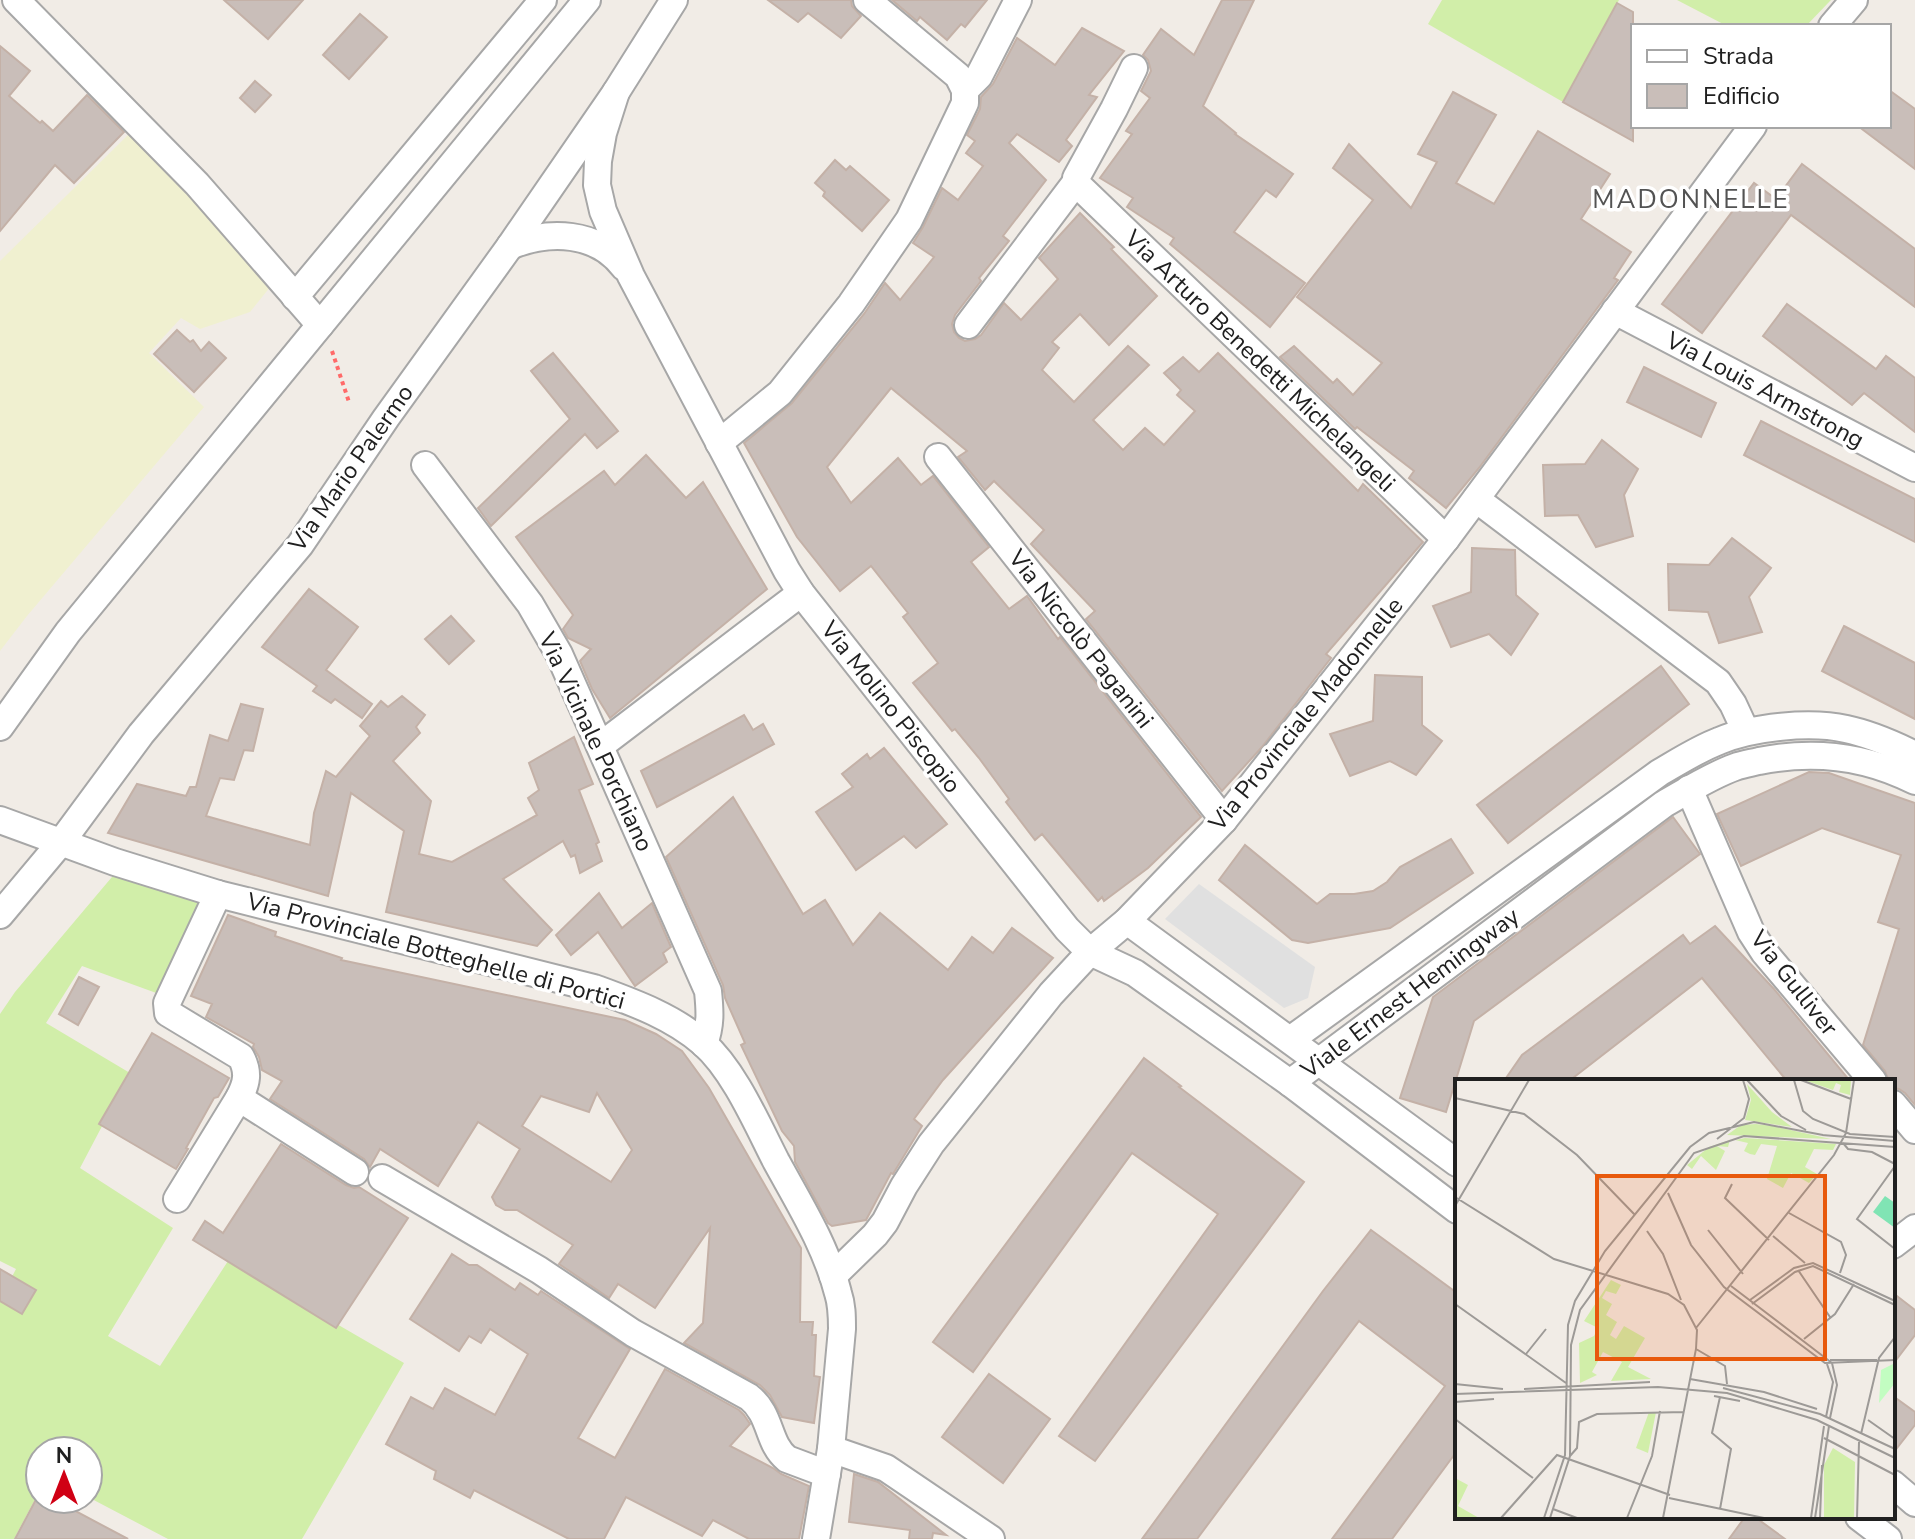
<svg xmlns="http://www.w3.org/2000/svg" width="1915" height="1539" font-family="'Nunito Sans',sans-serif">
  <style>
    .farmland { fill: #f0f0d0 }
    .grass { fill: #d1eea9 }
    .parking { fill: #e0e0e0 }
    .building { fill: #c9beb9; stroke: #c4b1a7; stroke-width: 2; fill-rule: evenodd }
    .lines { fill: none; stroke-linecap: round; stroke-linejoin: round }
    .minor-casing { stroke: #a7a7a7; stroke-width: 30 }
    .path { stroke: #ff6a69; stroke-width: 4; stroke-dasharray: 4 4; stroke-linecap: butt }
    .minor { stroke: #fff; stroke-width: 26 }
    .labels { text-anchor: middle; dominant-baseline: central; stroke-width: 7; stroke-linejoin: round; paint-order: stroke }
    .street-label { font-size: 24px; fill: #202020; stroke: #fff }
    .neighbourhood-label { font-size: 26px; letter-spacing: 2px; fill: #535353; stroke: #fff }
    .inset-road { fill: none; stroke: #9d9a97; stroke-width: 2 }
    .view { fill: #e8590c; fill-opacity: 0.15; stroke: #e8590c; stroke-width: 4 }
    .inset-edge { fill: none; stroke: #202020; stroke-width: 4 }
  </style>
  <rect width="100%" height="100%" fill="#f1ece6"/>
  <path class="farmland" d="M131,132L271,286L250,312L200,329L181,318L149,353L204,407L27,616L0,651V261Z"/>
  <g class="grass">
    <path d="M1442,0H1619L1563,102L1428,24Z"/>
    <path d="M1677,0H1831L1806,26H1727Z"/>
    <path d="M117,871L204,901L159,994L82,966L46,1023L130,1073L80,1168L173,1228L108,1336L160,1366L228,1261L404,1363L302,1539H168L88,1497V1451H40V1490L14,1539H0V1300L16,1269L0,1261V1014L15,992Z"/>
  </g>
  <path class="parking" d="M1199,884L1315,967L1308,998L1284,1008L1165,919Z"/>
  <g class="building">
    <path d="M224,0H303L268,39Z"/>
    <path d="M768,0H851L852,6L861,16L841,38L808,13L798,22Z"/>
    <path d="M892,0H987L965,27L961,24L947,40L920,17L917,21Z"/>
    <path d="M1222,0H1254L1203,106L1236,133L1235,134L1293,174L1276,197L1266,190L1234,232L1305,283L1270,327L1170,244L1174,238L1127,207L1133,198L1100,178L1132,134L1126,131L1150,98L1141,91L1151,71L1148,60L1143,55L1161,29L1194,55Z"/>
    <path d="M1617,3L1633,12V141L1563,102Z"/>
    <path d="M360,14L387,37L349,79L323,55Z"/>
    <path d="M1082,28L1124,51L1089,95L1097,97L1066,140L1072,146L1059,162L1017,134L1009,143L1046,180L1003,236L1009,241L979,278L981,281L955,315L952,324L954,332L959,338L965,341L975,339L981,335L1004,303L1021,320L1058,279L1039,258L1080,213L1114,247L1111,249L1157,296L1109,345L1080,314L1052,342L1059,348L1042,370L1074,402L1128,346L1149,365L1093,420L1123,450L1145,428L1164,445L1195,411L1177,395L1181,390L1164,373L1183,357L1199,372L1218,353L1358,491L1363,484L1423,542L1326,654L1331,658L1262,747L1222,791L1086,619L1095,611L1031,544L1044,530L994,481L985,490L958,457L967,451L891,388L827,467L851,503L898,458L921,485L933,476L989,547L971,562L1009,609L1027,596L1058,639L1060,637L1201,817L1148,868L1104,901L1102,897L1098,901L1042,834L1035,840L1006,802L1009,799L979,758L955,729L952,731L913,683L938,663L903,617L908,613L871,566L840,591L797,537L744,443L792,403L864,314L885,283L900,300L934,257L913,243L923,227L942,188L958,200L983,166L966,153L975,141L967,135L980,109L981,97L993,84L1017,38L1055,65Z"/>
    <path d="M0,46L30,71L9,96L40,123L42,121L53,131L87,95L124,132L74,183L55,165L0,231Z"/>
    <path d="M255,81L271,95L255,112L240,98Z"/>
    <path d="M1889,90L1915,109V169L1858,126H1889Z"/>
    <path d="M1453,92L1496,115L1456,183L1494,204L1538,131L1610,174L1581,219L1631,252L1614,278L1618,280L1479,468L1446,508L1409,478L1414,471L1357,427L1355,429L1280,357L1294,346L1333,383L1337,379L1353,395L1382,363L1297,297L1373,200L1333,168L1349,144L1411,208L1437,162L1418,154Z"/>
    <path d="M835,160L846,170L850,166L889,200L862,231L823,196L825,192L815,183Z"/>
    <path d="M1802,164L1915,249V307L1791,215L1702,333L1662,304L1754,183L1776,199Z"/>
    <path d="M1787,304L1876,369L1886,356L1915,378V432L1864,393L1852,405L1763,336Z"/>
    <path d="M177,330L190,342L193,340L201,351L209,342L226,358L194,392L154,354Z"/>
    <path d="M553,353L618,431L597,448L585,434L491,526L478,508L570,419L531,371Z"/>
    <path d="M1644,367L1716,403L1701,437L1627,402Z"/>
    <path d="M1761,421L1915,499V542L1744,455Z"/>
    <path d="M1602,440L1638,469L1624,495L1633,536L1596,547L1578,515L1545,516L1543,465L1585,464Z"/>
    <path d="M646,455L686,498L703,482L767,589L610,718L592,689L580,661L591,649L568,638L563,629L573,615L516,537L604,471L615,485Z"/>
    <path d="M1732,538L1771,568L1749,597L1762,632L1719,643L1708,612L1669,610L1668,564L1709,565Z"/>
    <path d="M1472,548L1515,550L1516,595L1538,614L1511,655L1489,634L1451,647L1433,606L1471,592Z"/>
    <path d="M309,589L358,627L326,670L372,704L362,718L335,699L331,703L313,691L317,686L262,647Z"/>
    <path d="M451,616L474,641L449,664L425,639Z"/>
    <path d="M1844,626L1915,663V719L1822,671Z"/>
    <path d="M1661,666L1689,704L1508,843L1477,805Z"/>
    <path d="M1375,675L1422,677V725L1442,741L1416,775L1390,761L1350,776L1330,734L1373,721Z"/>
    <path d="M402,696L425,715L416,727L420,733L393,761L431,801L419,854L452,862L537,815L528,798L539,790L529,763L574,737L593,784L579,790L599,842L596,844L602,861L580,873L575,855L571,857L563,841L503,879L552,930L537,946L386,912L404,831L351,793L328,896L108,833L137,784L186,796L190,787H196L210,735L228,741L241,704L263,709L253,751L244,750L234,780L220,778L206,816L310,845L314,813L326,771L336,777L370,736L360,726L381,701L388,707Z"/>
    <path d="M744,715L753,730L763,724L774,744L657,807L641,771Z"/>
    <path d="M884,748L947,824L916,848L904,836L856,870L816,812L853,787L842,774L867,754L870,759Z"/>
    <path d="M1809,772L1829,773L1915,803V1105L1905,1093L1899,1089L1893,1088V1081H1889L1885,1071L1863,1045L1899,929L1878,922L1901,855L1822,828L1741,866L1717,814Z"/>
    <path d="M733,797L803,914L825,900L853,945L880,913L948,970L972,937L993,953L1012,928L1053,958L943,1080L914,1119L922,1126L893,1174L891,1173L866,1220L832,1226L828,1223L795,1162L794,1146L782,1131L741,1045L745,1043L725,998L723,985L666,857Z"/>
    <path d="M1673,817L1700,854L1474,1021L1446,1112L1400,1098L1433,997Z"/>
    <path d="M1451,839L1473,873L1390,928L1308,943L1292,940L1219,880L1245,845L1317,904L1330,894H1354L1373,891L1387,882L1400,867Z"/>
    <path d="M599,893L622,928L652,903L671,947L663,953L667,962L635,986L598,932L571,955L556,935Z"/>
    <path d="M228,915L276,932L275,936L342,958L341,960L625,1020L656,1034L682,1051L709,1088L801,1248L800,1322H813L812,1335H816L814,1376L820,1377L814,1423L782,1417L770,1395L760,1385L684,1343L703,1323L710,1228L655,1308L618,1284L609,1298L559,1264L573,1245L517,1210H505L496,1205L492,1197L520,1149L478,1122L438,1186L380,1149L370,1167L364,1159L270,1099L282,1081L262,1070L259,1057L253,1047L254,1044L206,1017L212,1004L191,996ZM597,1093L632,1150L611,1182L522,1126L541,1096L589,1112Z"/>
    <path d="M1715,926L1774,989L1850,1081H1787L1702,978L1569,1081H1504L1522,1055L1683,935L1690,944Z"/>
    <path d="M79,977L99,987L78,1025L59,1014Z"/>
    <path d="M152,1033L229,1078L218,1097L214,1098L186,1148L188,1149L176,1169L99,1124Z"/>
    <path d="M1144,1058L1181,1086L1179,1087L1304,1182L1095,1461L1059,1436L1218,1214L1132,1153L973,1372L933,1342Z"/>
    <path d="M281,1144L346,1185L354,1188L359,1187L408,1218L336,1328L193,1240L205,1221L223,1233Z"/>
    <path d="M1371,1230L1457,1293V1451L1392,1539H1332L1445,1386L1359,1321L1197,1539H1142L1323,1291Z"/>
    <path d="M452,1254L469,1265H477L515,1290L520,1283L538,1295L541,1291L630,1349L578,1438L615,1458L665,1369L739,1410L744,1415L750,1424L730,1446L773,1468L781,1474L809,1486L799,1539H749L713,1520L702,1536L626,1497L604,1539H569L474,1490L470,1498L434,1479L436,1471L386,1444L411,1397L433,1409L445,1388L495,1415L528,1354L490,1329L481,1343L469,1336L459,1351L410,1319Z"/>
    <path d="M0,1269L36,1290L22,1314L0,1301Z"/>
    <path d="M1893,1293L1915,1310V1335L1893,1364Z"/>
    <path d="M989,1374L1050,1419L1003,1483L942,1437Z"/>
    <path d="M1893,1396L1915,1412V1425L1893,1453Z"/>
    <path d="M854,1474L878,1482L946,1535L933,1533L932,1539H909L910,1530L849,1522Z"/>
    <path d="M40,1492V1499H53L128,1539H15Z"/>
    <path d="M1745,1517H1755L1785,1539H1729Z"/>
  </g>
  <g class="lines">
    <g class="minor-casing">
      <g id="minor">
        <path d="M16,0L197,184L320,325"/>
        <path d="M867,0L958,76L965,90"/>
        <path d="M1832,26L1854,0"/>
        <path d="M1134,68L1114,109L1076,178L1078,185L1446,539"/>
        <path d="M616,92L603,133L598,161L597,185L603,211L631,276L787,571L801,593L1067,929L1090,952L1135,973L1290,1083L1457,1210"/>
        <path d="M510,246C549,230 597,231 624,267"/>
        <path d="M295,297L543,0"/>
        <path d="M1615,311L1915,468"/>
        <path d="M968,325L1076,182"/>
        <path d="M719,443L780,393L851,304L909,220L965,103V90L979,76L1018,0"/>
        <path d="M938,457L1224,820"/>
        <path d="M425,465L530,604L559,654L708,991C710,1011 711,1025 704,1044"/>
        <path d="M1476,499L1718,682L1733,704L1746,732"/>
        <path d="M0,727L68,632L587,0"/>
        <path d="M600,746L801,593"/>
        <path d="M1689,789L1751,932L1764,952L1873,1081"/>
        <path d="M0,820L115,862L218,894L594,988C632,1002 672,1016 703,1043C734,1070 757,1124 776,1161C799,1203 826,1246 838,1293C842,1305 842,1316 842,1329L831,1449L816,1539"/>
        <path d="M0,915L62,841L141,734L300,545L386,418L510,246L616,92L674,0"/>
        <path d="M1127,921L1457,1163"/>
        <path d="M1290,1040L1659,773C1678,762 1698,749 1719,741C1752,727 1810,721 1846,729C1870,734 1893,744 1915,755"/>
        <path d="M1290,1083L1664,804C1687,791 1710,776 1735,767C1743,764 1751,763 1759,761C1813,750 1866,756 1915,781"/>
        <path d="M239,1098L355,1172"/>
        <path d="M1893,1104L1915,1130"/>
        <path d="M382,1178L539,1270L633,1333L749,1397C772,1415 767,1443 787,1459L827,1474"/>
        <path d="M177,1199L239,1098C247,1083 249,1072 241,1057L168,1013L167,1003L218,894"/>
        <path d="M1893,1245L1915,1228"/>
        <path d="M833,1276L875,1235L885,1222L904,1186L931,1144L1051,994L1090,952L1127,921L1224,820L1446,539L1753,126"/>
        <path d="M831,1449L886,1468L991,1539"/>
        <path d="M1893,1484L1915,1503"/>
        <path d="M1859,1517L1888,1539"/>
      </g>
    </g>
    <path class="path" d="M332,351L349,402"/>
    <use href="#minor" class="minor"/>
  </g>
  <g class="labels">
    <g class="street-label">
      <text transform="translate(1260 361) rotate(44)">Via Arturo Benedetti Michelangeli</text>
      <text transform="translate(1765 390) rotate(28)">Via Louis Armstrong</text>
      <text transform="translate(351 468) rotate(-55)">Via Mario Palermo</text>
      <text transform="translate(1081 639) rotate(52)">Via Niccolò Paganini</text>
      <text transform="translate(891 707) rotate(52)">Via Molino Piscopio</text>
      <text transform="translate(1306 714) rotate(-51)">Via Provinciale Madonnelle</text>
      <text transform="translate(596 742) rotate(65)">Via Vicinale Porchiano</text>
      <text transform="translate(436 951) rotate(15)">Via Provinciale Botteghelle di Portici</text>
      <text transform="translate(1794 983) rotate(52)">Via Gulliver</text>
      <text transform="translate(1410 993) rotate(-37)">Viale Ernest Hemingway</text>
    </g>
    <g class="neighbourhood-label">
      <text x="1691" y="199">MADONNELLE</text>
    </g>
  </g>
  <g transform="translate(1455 1079)">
    <rect width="440" height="440" fill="#f1ece6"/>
    <path d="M349,1H396L395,16L384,13L386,6L381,4L378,11ZM292,5L317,33L337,48L290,41L296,21ZM301,45L317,47L376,60L272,56L286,46ZM290,59L381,65L378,71L359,70L350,88L362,95L354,104L336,94L328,109L312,100L322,67L306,65L300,76L295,75L289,72L293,64L280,61ZM275,61L273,68L262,67L270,72L261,91L246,77L237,90L232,86L254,68ZM156,201L166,206L161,215L151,212L147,219L157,225L151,236L162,243L155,256L161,260L169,247L190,259L173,288L196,300L156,302L167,283L148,273L137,293L142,296L125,304L124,264L139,257L143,249L129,242ZM194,333H201L193,374L181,369ZM378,369L400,383L399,439H369V386ZM0,399L13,406L3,427L24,439H0Z" fill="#d1eea9"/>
    <path d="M440,284V304L424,324L426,291Z" fill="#c2fdc1"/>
    <path d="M430,117L440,124V149L418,133Z" fill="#80e4b4"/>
    <path class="inset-road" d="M292,1L326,37L351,51M339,1L348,32L358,40L395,55L440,58M346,1L396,20M0,19L69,35L122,76L180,136M367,56L440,62M262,60L289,39L294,20L288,1M388,64L393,70L417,73L440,85M440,87L402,140L440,170M277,105L270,119L314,161M213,114L236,166L269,208L370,284L440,281M0,118L99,180L213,215L229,226L242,251L241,270L208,439M0,127L74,1M334,134L386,163L391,176L385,194M253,151L288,195M192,152L208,175L226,221M318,157L350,184M343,191L375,238M276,207L377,284L382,306L375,339M295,221L339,189L358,184L440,222M0,225L111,304M297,225L340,193L358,187L440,226M241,249L379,76L391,54L399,1M349,260L380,235L399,205M241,270L270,287L272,305M71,275L91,250M375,281H422M235,300L309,313L362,330M0,305L48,310M268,309L365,335L440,370M69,310L195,303M0,315L203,308L272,314L362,341L440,379M259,317L285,322M265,318L257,354L276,370L265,430M0,323L39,320M371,338L378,303L372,285M0,340L78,399M413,341L440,360M406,355L424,279L440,258M369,359L440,396M115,377L122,369L124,343L142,335L229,333M214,419L309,439M98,430L122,439M46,439L102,376L215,416M89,439L110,376L113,246L120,222L150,172L235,68L254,54L299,43L368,56M95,439L115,377L116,266L125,231L239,74L289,57L440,68M172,439L197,377L205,332M356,439L369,347M360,439L374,347M365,439L367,386M402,439L404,363"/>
    <path class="view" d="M142,97H370V280H142Z"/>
    <rect width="440" height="440" class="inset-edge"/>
  </g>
  <rect x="1631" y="24" width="260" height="104" fill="#ffffff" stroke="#a6a6a6" stroke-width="2"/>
  <rect x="1647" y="50" width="40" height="12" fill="#ffffff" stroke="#a6a6a6" stroke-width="2"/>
  <text x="1703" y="64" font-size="24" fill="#202020">Strada</text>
  <rect x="1647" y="84" width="40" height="24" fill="#c9beb9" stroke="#a6a6a6" stroke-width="2"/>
  <text x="1703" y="104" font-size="24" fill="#202020">Edificio</text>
  <g transform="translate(64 1475)"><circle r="38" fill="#ffffff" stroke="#a6a6a6" stroke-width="2"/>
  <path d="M0-6L14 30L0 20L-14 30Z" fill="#d00014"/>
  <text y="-12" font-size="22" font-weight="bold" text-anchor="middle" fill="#202020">N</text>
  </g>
</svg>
